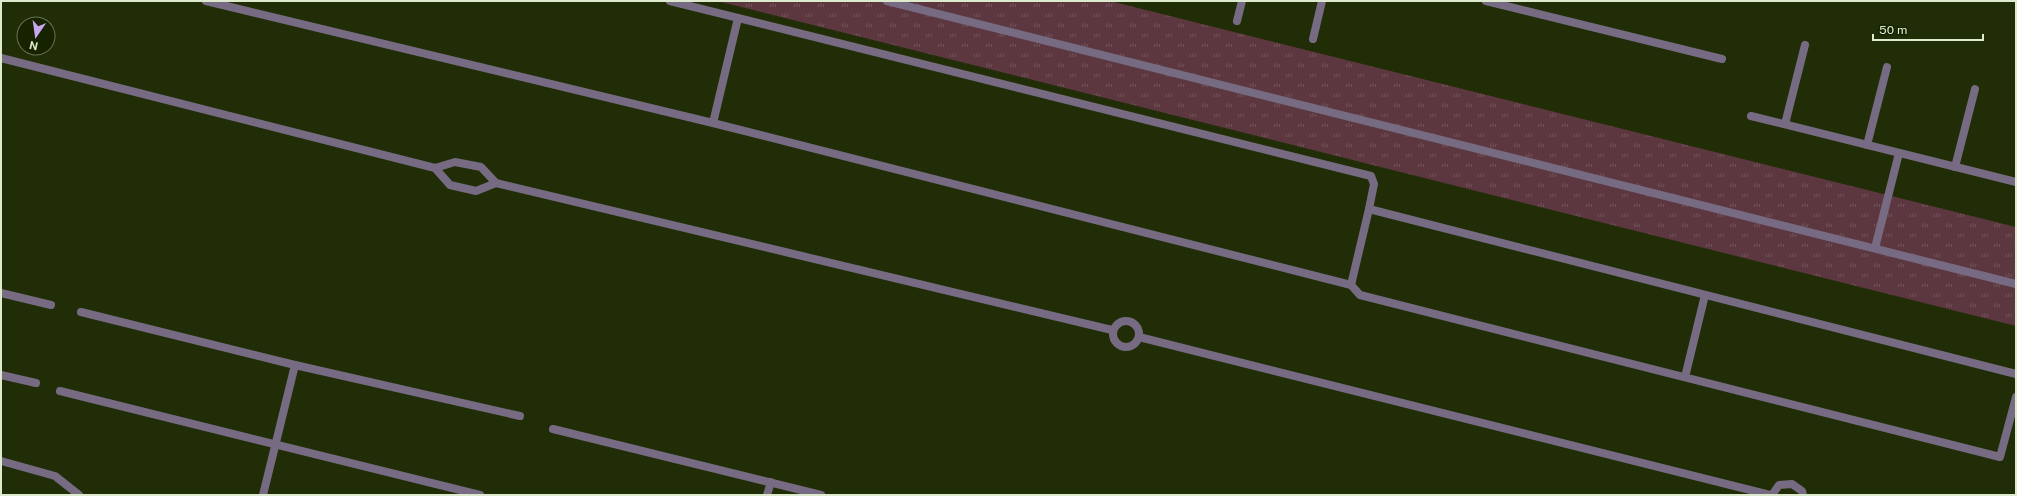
<svg xmlns="http://www.w3.org/2000/svg" width="2017" height="496" font-family="'Public Sans',sans-serif">
  <style>
    .grass { fill: url(#grass-tufts) }
    .lines { fill: none; stroke-linecap: round; stroke-linejoin: round }
    .street { stroke: #766b82; stroke-width: 8 }
  </style>
  <defs>
    <pattern id="grass-tufts" width="24" height="20" patternUnits="userSpaceOnUse"><rect width="24" height="20" fill="#5c373f"/><path d="M3 7l-1-3M5 7V3M7 7l1-3M15 17l-1-3M17 17v-4M19 17l1-3" fill="none" stroke="#73545a"/></pattern>
  </defs>
  <rect width="100%" height="100%" fill="#202d06"/>
  <path class="grass" d="M717,1H1110L2016,227V326Z"/>
  <g class="lines">
    <g class="street">
      <path d="M206,1L713,123L1351,285L1360,295L2000,457L2016,397"/>
      <path d="M670,1L1371,176L1374,184L1369,209L1351,285"/>
      <path d="M887,1L2016,284"/>
      <path d="M1486,1L1722,59"/>
      <path d="M1237,21L1242,1"/>
      <path d="M1313,39L1322,1"/>
      <path d="M1,58L435,168L455,162L481,167L496,183L1112,330"/>
      <path d="M1751,116L2016,182"/>
      <path d="M713,123L738,18"/>
      <path d="M1785,124L1805,45"/>
      <path d="M1867,145L1887,67"/>
      <path d="M1955,167L1975,89"/>
      <path d="M435,168L450,185L476,191L496,183"/>
      <path d="M1369,209L2016,374"/>
      <path d="M1875,248L1899,153"/>
      <path d="M1,293L51,305"/>
      <path d="M81,312L295,365L520,416"/>
      <circle cx="1126" cy="334" r="13"/>
      <path d="M1139,337L1770,495"/>
      <path d="M1,375L36,383"/>
      <path d="M1685,377L1705,295"/>
      <path d="M60,391L480,495"/>
      <path d="M553,429L821,495"/>
      <path d="M1,461L55,476L79,495"/>
      <path d="M263,495L295,365"/>
      <path d="M767,495L771,482"/>
      <path d="M1772,495L1779,485L1792,484L1802,491L1803,495"/>
    </g>
  </g>
  <rect width="2017" height="496" fill="none" stroke="#deeace" stroke-width="4"/>
  <g transform="translate(36 36) rotate(193)"><circle r="19" fill="#172300" stroke="#677352"/>
  <path d="M0-3L7 15L0 10L-7 15Z" fill="#c8a5ef"/>
  <text y="-6" font-size="11" font-weight="bold" text-anchor="middle" fill="#deeace">N</text>
  </g>
  <path d="M1873 34v6h110v-6" fill="none" stroke="#deeace" stroke-width="2"/>
  <text x="1879" y="34" font-size="12" fill="#deeace" stroke="#172300" stroke-width="3" paint-order="stroke">50 m</text>
</svg>
